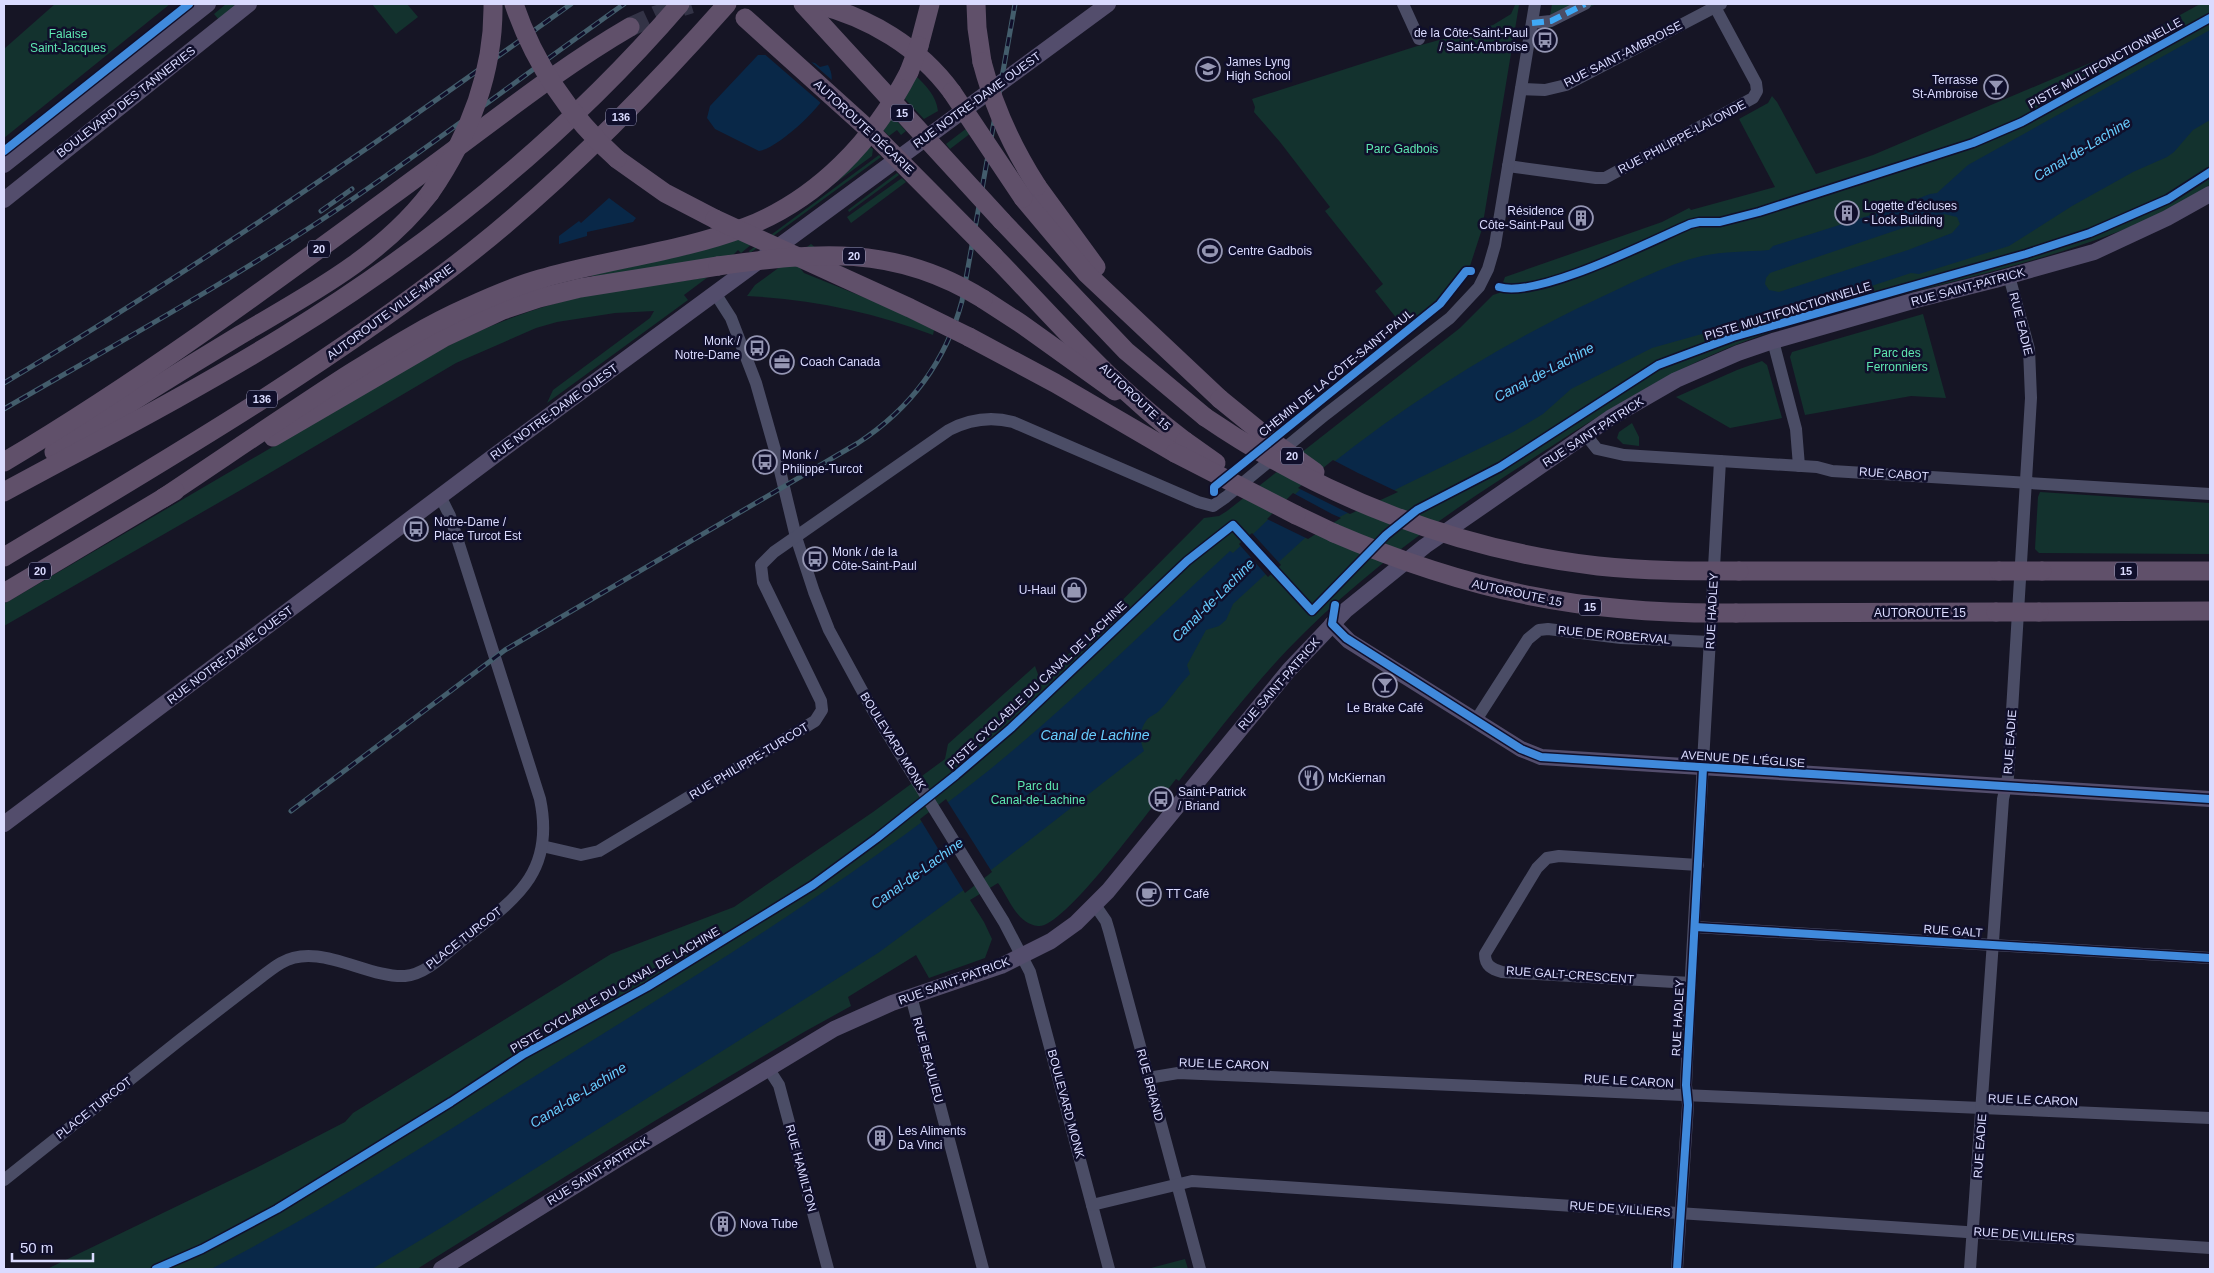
<svg xmlns="http://www.w3.org/2000/svg" width="2214" height="1273" font-family="Arial,sans-serif">
  <style>
    .green { fill: #13322e }
    .water { fill: #092848; fill-rule: evenodd }
    .pier { fill: #161525 }
    .lines { fill: none; stroke-linecap: round; stroke-linejoin: round }
    .highway-tunnel { stroke: #333346; stroke-width: 19; stroke-dasharray: 19 9; stroke-linecap: butt }
    .minor { stroke: #4b4d66; stroke-width: 12 }
    .major { stroke: #534d6c; stroke-width: 16 }
    .highway { stroke: #60506a; stroke-width: 19 }
    .rail-casing { stroke: #435d6c; stroke-width: 5 }
    .rail { stroke: #100f2b; stroke-width: 3; stroke-dasharray: 9; stroke-linecap: butt }
    .highway-bridge { stroke: #60506a; stroke-width: 19 }
    .quiet { stroke: #3fa9f5; stroke-width: 6; stroke-dasharray: 12 6; stroke-linecap: butt }
    .cycleway-casing { stroke: #100f2b; stroke-width: 11 }
    .cycleway { stroke: #408adc; stroke-width: 8 }
    .labels { text-anchor: middle; dominant-baseline: central; stroke-width: 5; stroke-linejoin: round; paint-order: stroke }
    .shield { fill: #100f2b; stroke: #9d9ebf; stroke-width: 1 }
    .shield-label { font-size: 11px; font-weight: bold; fill: #dadbff }
    .poi-label { font-size: 12px; fill: #dadbff; stroke: #100f2b; text-anchor: start }
    .park-label { font-size: 12px; fill: #5ee7b1; stroke: #100f2b }
    .street-label { font-size: 12px; fill: #dadbff; stroke: #100f2b }
    .water-label { font-size: 14px; font-style: italic; fill: #68ceff; stroke: #100f2b }
  </style>
  <rect width="100%" height="100%" fill="#161525"/>
  <g class="green">
    <path d="M55,4H170L4,138V49Z"/>
    <path d="M226,4H238L220,21L214,14Z"/>
    <path d="M372,4H407L418,17L396,34Z"/>
    <path d="M1552,4H1596L1548,29Z"/>
    <path d="M2200,4H2210V185C2179,204 2146,222 2112,234C1997,277 1875,296 1759,336C1663,370 1582,427 1498,481C1429,526 1364,574 1305,632C1259,677 1219,730 1179,781L1176,779L1165,793L1162,791L1158,795V800C1140,822 1061,930 1038,926C1016,923 1009,898 998,883L970,900L984,922L992,939L985,958L929,978L916,955L848,997L851,1006L804,1032L653,1122L417,1269H47L256,1168L345,1122L353,1113L611,954L734,907L873,812L945,759L948,744L1035,666L1040,680L1061,662L1204,518L1219,516L1227,511L1460,328L1493,295L1499,293L1505,277L1662,222L1689,208L1691,210L1775,187L1739,119L1768,103L1772,96L1777,102L1816,174L1873,155L2102,58Z"/>
    <path d="M1515,5H1519L1482,229L1470,266L1465,267L1443,298L1405,329L1375,291L1383,284L1325,211L1330,207L1280,142L1254,112L1255,107L1252,99L1414,47L1493,25L1511,14Z"/>
    <path d="M915,75C926,86 936,95 938,111L924,119L904,98Z"/>
    <path d="M892,116L906,131L901,135L897,130L889,136L883,130Z"/>
    <path d="M967,128L971,133L950,149L946,144Z"/>
    <path d="M870,147L873,149L872,156L827,189Z"/>
    <path d="M879,155L881,157L750,253L749,251Z"/>
    <path d="M897,173L899,175L849,212L848,210Z"/>
    <path d="M902,178L906,182L851,223L847,217Z"/>
    <path d="M740,239L752,244L741,253L738,250L733,255L593,280L592,275Z"/>
    <path d="M811,244L816,248L796,263L804,273L893,309L934,330L933,335C873,312 811,299 747,296L755,285Z"/>
    <path d="M708,277L684,295L688,300L547,403L553,390L650,318L654,311L615,313L557,322L536,328L456,363L239,491L4,626V604L426,357C466,336 506,318 550,305C600,290 656,286 708,277Z"/>
    <path d="M1923,314L1946,398L1911,396L1805,415L1790,357L1792,352Z"/>
    <path d="M1762,361L1767,365L1782,418L1730,428L1676,397L1737,370Z"/>
    <path d="M1632,423L1639,437V446L1623,444L1617,438L1619,432Z"/>
    <path d="M2040,492L2210,503V554L2039,553L2035,549L2038,497Z"/>
    <path d="M1185,1259L1188,1269H1146L1151,1268Z"/>
  </g>
  <g class="water">
    <path d="M2210,30V120L2193,130L2174,152L2167,157L2133,172L2072,206L2009,246L1919,274L1911,273L1786,314L1741,323L1652,348L1571,389L1543,414L1513,432L1321,526L1305,538L1233,604L1226,620L1219,626L1206,630L1187,665L1190,674C1178,686 1170,700 1159,711C1155,715 1149,716 1146,721C1139,730 1140,742 1144,751L995,867L878,953L444,1226L372,1269H211C330,1208 442,1134 556,1063C704,971 852,880 988,771C1073,702 1150,625 1230,551L1233,553C1256,532 1278,509 1302,488C1390,414 1489,350 1593,301C1628,285 1664,265 1702,256C1724,251 1746,252 1769,250L1773,246L1899,206L1930,194L1937,193L1968,165ZM1944,214L1957,217L1960,224L1952,233L1908,250L1779,292L1769,290L1765,284L1766,278L1770,273L1906,227L1922,224L1921,223L1938,218Z"/>
    <path d="M758,55H776L815,63L820,67L828,65C832,72 833,79 830,87C825,105 777,149 759,151L715,129L707,118L710,106Z"/>
    <path d="M609,198L636,218L633,222L587,232V236L559,244V236L579,221L581,223Z"/>
  </g>
  <g class="pier">
    <path d="M762,52L808,59L834,82L827,99L822,104Z"/>
    <path d="M1333,460L1358,473L1398,492L1350,514L1298,488Z"/>
    <path d="M1293,493L1332,514L1341,518L1308,539L1267,519Z"/>
    <path d="M1252,533L1281,565L1268,577L1239,544Z"/>
    <path d="M946,799L992,872L965,893L920,819Z"/>
  </g>
  <g class="lines">
    <path class="highway-tunnel" d="M630,27L656,15L691,4"/>
    <g class="minor">
      <path d="M1403,4L1419,39"/>
      <path d="M1532,23L1551,21L1585,4"/>
      <path d="M1521,89L1545,90L1566,85L1721,4"/>
      <path d="M1508,166L1596,178H1605L1753,98L1757,91L1756,83L1715,7"/>
      <path d="M715,293L731,318L756,383L775,450L796,537L814,592L829,630L871,707L1004,922L1030,972L1109,1269"/>
      <path d="M1773,341L1796,429L1799,466"/>
      <path d="M1586,435L1597,449L1624,455L1817,467L1832,471L2210,494"/>
      <path d="M1476,720L1528,639L1539,630L1548,629L1621,638L1710,642"/>
      <path d="M542,846L581,855L599,851L815,721L822,710L821,701L763,582L761,565L774,552L949,430C970,419 990,416 1013,422L1198,502L1213,506L1226,497L1325,415L1450,318L1479,287L1488,269L1495,245L1535,4"/>
      <path d="M1095,905L1106,921L1109,931L1200,1269"/>
      <path d="M1695,927L2210,958"/>
      <path d="M1691,983L1502,972C1492,969 1485,966 1485,954L1537,868L1547,858L1559,856L1698,865"/>
      <path d="M911,996L983,1269"/>
      <path d="M768,1068L779,1085L828,1269"/>
      <path d="M1148,1078L1178,1073L2210,1118"/>
      <path d="M4,1180C63,1133 122,1086 181,1039C203,1022 225,1005 247,988C258,980 269,970 281,963C318,941 366,978 405,976C426,974 444,955 459,943C512,901 556,876 540,799L450,516L440,496"/>
      <path d="M1092,1205L1192,1181L2210,1248"/>
      <path d="M1677,1269L1688,1105L1686,1085L1690,993L1720,461"/>
      <path d="M1970,1269L2003,799L2008,777L2031,398L2029,349L2009,276"/>
    </g>
    <g class="major">
      <path d="M4,165L208,4"/>
      <path d="M4,200L249,4"/>
      <path d="M1332,624L1349,641L1521,749L1541,757L2210,799"/>
      <path d="M4,824L498,453L1108,4"/>
      <path d="M441,1269L623,1156L834,1029L892,1003L1001,966L1051,941L1076,923L1108,891L1289,670L1346,610L1425,546L1610,418L1676,380L1738,353L1773,341L1916,300L1995,280L2094,252L2167,218L2210,194"/>
    </g>
    <g class="highway">
      <path d="M815,4C869,17 919,47 952,92"/>
      <path d="M976,4L977,28L982,62"/>
      <path d="M919,46L930,4"/>
      <path d="M617,159L665,193L715,219"/>
      <path d="M1037,186L1096,267"/>
      <path d="M1023,198L1086,273L1220,399"/>
      <path d="M1002,221L1126,351L1205,417"/>
      <path d="M994,256C1055,319 1114,388 1185,441"/>
      <path d="M983,299L1020,323L1115,391"/>
      <path d="M969,337L1055,383L1175,453"/>
      <path d="M273,437L443,338L503,310L539,298L580,288L718,266"/>
      <path d="M54,452C115,412 177,373 240,335C308,295 381,257 430,193"/>
      <path d="M4,462C149,376 284,275 420,175C489,125 556,70 630,27"/>
      <path d="M4,492C98,441 193,392 284,336C430,246 568,134 680,4"/>
      <path d="M163,498C223,458 283,417 343,378C383,353 423,327 466,308C490,297 515,286 540,279C608,259 680,252 746,227C818,199 874,140 909,72"/>
      <path d="M1296,515L1334,533"/>
      <path d="M4,557C164,461 326,367 473,251C566,177 649,92 727,4"/>
      <path d="M1739,571H1999"/>
      <path d="M2042,571H2210"/>
      <path d="M4,593L175,491"/>
      <path d="M2039,612L2210,611"/>
      <path d="M1736,613L1996,612"/>
    </g>
    <g class="rail-casing">
      <g id="rail">
        <path d="M321,211L352,189"/>
        <path d="M4,383C200,267 386,137 571,4"/>
        <path d="M4,409C116,344 230,281 338,209C435,143 528,72 624,4"/>
        <path d="M291,811L505,650L858,443C910,409 946,361 962,301L1015,4"/>
      </g>
    </g>
    <use href="#rail" class="rail"/>
    <g class="highway-bridge">
      <path d="M514,4C534,63 570,117 617,159"/>
      <path d="M803,4L1002,221"/>
      <path d="M745,18L868,129L994,256"/>
      <path d="M982,62C994,108 1012,147 1037,186"/>
      <path d="M909,72L919,46"/>
      <path d="M952,92L1023,198"/>
      <path d="M430,193C469,136 494,74 493,4"/>
      <path d="M715,219L910,308L969,337"/>
      <path d="M718,266C817,252 894,244 983,299"/>
      <path d="M1220,399L1273,442L1315,472"/>
      <path d="M1205,417C1322,497 1457,550 1598,566C1645,571 1692,571 1739,571"/>
      <path d="M1185,441L1216,463"/>
      <path d="M1175,453L1296,515"/>
      <path d="M1334,533C1471,592 1588,615 1736,613"/>
      <path d="M1999,571H2042"/>
      <path d="M1996,612H2039"/>
    </g>
    <path class="quiet" d="M1532,23L1551,21L1585,4"/>
    <g class="cycleway-casing">
      <g id="cycleway">
        <path d="M4,151L189,4"/>
        <path d="M1499,287C1537,299 1651,241 1690,224L1699,222H1720L1759,212L1973,143L2022,122L2210,18"/>
        <path d="M1214,492V487L1440,304L1466,271H1471"/>
        <path d="M1335,605L1332,624L1346,638L1521,749L1541,757L2210,799"/>
        <path d="M1695,927L2210,958"/>
        <path d="M156,1269L202,1249L277,1209L451,1102L524,1054L647,987L813,885L877,838L956,775L1011,728L1187,561L1233,525L1312,611L1386,535L1417,510L1500,467L1658,365L1733,337L2026,254L2090,233L2168,199L2210,172"/>
        <path d="M1677,1269L1688,1105L1686,1085L1703,768"/>
      </g>
    </g>
    <use href="#cycleway" class="cycleway"/>
  </g>
  <defs>
    <g id="bus-ring" transform="scale(1.25)"><circle r="9.5" fill="#100f2b" stroke="#9596b3" stroke-width="1.5"/><path d="M-5-6H5V4H4V6H2V4H-2V6H-4V4H-5ZM-3.5-4V0h7V-4ZM-3.5 1.2v1.5H-2V1.2ZM2 1.2v1.5H3.5V1.2Z" fill="#9596b3"/></g>
    <g id="school-ring" transform="scale(1.25)"><circle r="9.5" fill="#100f2b" stroke="#9596b3" stroke-width="1.5"/><path d="M0-5L7-2L0 1L-7-2ZM-4 1L0 2.5L4 1V4Q0 6-4 4Z" fill="#9596b3"/></g>
    <g id="bar-ring" transform="scale(1.25)"><circle r="9.5" fill="#100f2b" stroke="#9596b3" stroke-width="1.5"/><path d="M-6-5H6L.8 .8V4.5H3.5V6h-7V4.5H-.8V.8Z" fill="#9596b3"/></g>
    <g id="building-ring" transform="scale(1.25)"><circle r="9.5" fill="#100f2b" stroke="#9596b3" stroke-width="1.5"/><path d="M-4-6H4V6H1V3H-1V6H-4ZM-2.5-4.3h1.7v1.8h-1.7ZM.8-4.3h1.7v1.8H.8ZM-2.5-1h1.7V.8h-1.7ZM.8-1h1.7V.8H.8Z" fill="#9596b3"/></g>
    <g id="stadium-ring" transform="scale(1.25)"><circle r="9.5" fill="#100f2b" stroke="#9596b3" stroke-width="1.5"/><path d="M0-5a6.5 5 0 1 0 0 10a6.5 5 0 1 0 0-10ZM-3.5-1.8h7v3.6h-7Z" fill="#9596b3"/></g>
    <g id="office-ring" transform="scale(1.25)"><circle r="9.5" fill="#100f2b" stroke="#9596b3" stroke-width="1.5"/><path d="M-6-3h4V-5.5h4V-3h4V5H-6ZM-1-4.5V-3h2v-1.5ZM-6 0V1H6V0Z" fill="#9596b3"/></g>
    <g id="shop-ring" transform="scale(1.25)"><circle r="9.5" fill="#100f2b" stroke="#9596b3" stroke-width="1.5"/><path d="M-5-2.5h2.3a2.7 3.5 0 0 1 5.4 0H5L5.5 6h-11ZM-1.5-2.5h3a1.5 2.3 0 0 0-3 0Z" fill="#9596b3"/></g>
    <g id="restaurant-ring" transform="scale(1.25)"><circle r="9.5" fill="#100f2b" stroke="#9596b3" stroke-width="1.5"/><path d="M-5-6h1v4h1v-4h1v4h1v-4h1v5L-1.5 .5V6h-2V.5L-5-1ZM5-6V6H3V1.5H1.5Q1.5-4 5-6Z" fill="#9596b3"/></g>
    <g id="cafe-ring" transform="scale(1.25)"><circle r="9.5" fill="#100f2b" stroke="#9596b3" stroke-width="1.5"/><path d="M-5.5-4.5H6V0H3Q3 3.5 0 3.5H-2.5Q-5.5 3.5-5.5 0ZM3-3.2v2h1.7v-2ZM-6 4.5H4V6H-6Z" fill="#9596b3"/></g>
  </defs>
  <g fill-rule="evenodd">
    <use href="#bus-ring" x="1545" y="40"/>
    <use href="#school-ring" x="1208" y="69"/>
    <use href="#bar-ring" x="1996" y="87"/>
    <use href="#building-ring" x="1847" y="213"/>
    <use href="#building-ring" x="1581" y="218"/>
    <use href="#stadium-ring" x="1210" y="251"/>
    <use href="#bus-ring" x="757" y="348"/>
    <use href="#office-ring" x="782" y="362"/>
    <use href="#bus-ring" x="765" y="462"/>
    <use href="#bus-ring" x="416" y="529"/>
    <use href="#bus-ring" x="815" y="559"/>
    <use href="#shop-ring" x="1074" y="590"/>
    <use href="#bar-ring" x="1385" y="685"/>
    <use href="#restaurant-ring" x="1311" y="778"/>
    <use href="#bus-ring" x="1161" y="799"/>
    <use href="#cafe-ring" x="1149" y="894"/>
    <use href="#building-ring" x="880" y="1138"/>
    <use href="#building-ring" x="723" y="1224"/>
  </g>
  <g class="labels">
    <g class="shield">
      <rect x="891" y="104.5" width="22" height="17" rx="4"/>
      <rect x="606" y="108.5" width="30" height="17" rx="4"/>
      <rect x="308" y="240.5" width="22" height="17" rx="4"/>
      <rect x="843" y="247.5" width="22" height="17" rx="4"/>
      <rect x="247" y="390.5" width="30" height="17" rx="4"/>
      <rect x="1281" y="447.5" width="22" height="17" rx="4"/>
      <rect x="29" y="562.5" width="22" height="17" rx="4"/>
      <rect x="2115" y="562.5" width="22" height="17" rx="4"/>
      <rect x="1579" y="598.5" width="22" height="17" rx="4"/>
    </g>
    <g class="shield-label">
      <text x="902" y="113">15</text>
      <text x="621" y="117">136</text>
      <text x="319" y="249">20</text>
      <text x="854" y="256">20</text>
      <text x="262" y="399">136</text>
      <text x="1292" y="456">20</text>
      <text x="40" y="571">20</text>
      <text x="2126" y="571">15</text>
      <text x="1590" y="607">15</text>
    </g>
    <g class="poi-label">
      <text x="1528" y="33" text-anchor="end">de la Côte-Saint-Paul<tspan x="1528" dy="14">/ Saint-Ambroise</tspan></text>
      <text x="1226" y="62">James Lyng<tspan x="1226" dy="14">High School</tspan></text>
      <text x="1978" y="80" text-anchor="end">Terrasse<tspan x="1978" dy="14">St-Ambroise</tspan></text>
      <text x="1864" y="206">Logette d'écluses<tspan x="1864" dy="14">- Lock Building</tspan></text>
      <text x="1564" y="211" text-anchor="end">Résidence<tspan x="1564" dy="14">Côte-Saint-Paul</tspan></text>
      <text x="1228" y="251">Centre Gadbois</text>
      <text x="740" y="341" text-anchor="end">Monk /<tspan x="740" dy="14">Notre-Dame</tspan></text>
      <text x="800" y="362">Coach Canada</text>
      <text x="782" y="455">Monk /<tspan x="782" dy="14">Philippe-Turcot</tspan></text>
      <text x="434" y="522">Notre-Dame /<tspan x="434" dy="14">Place Turcot Est</tspan></text>
      <text x="832" y="552">Monk / de la<tspan x="832" dy="14">Côte-Saint-Paul</tspan></text>
      <text x="1056" y="590" text-anchor="end">U-Haul</text>
      <text x="1385" y="708" text-anchor="middle">Le Brake Café</text>
      <text x="1328" y="778">McKiernan</text>
      <text x="1178" y="792">Saint-Patrick<tspan x="1178" dy="14">/ Briand</tspan></text>
      <text x="1166" y="894">TT Café</text>
      <text x="898" y="1131">Les Aliments<tspan x="898" dy="14">Da Vinci</tspan></text>
      <text x="740" y="1224">Nova Tube</text>
    </g>
    <g class="park-label">
      <text x="68" y="34">Falaise<tspan x="68" dy="14">Saint-Jacques</tspan></text>
      <text x="1402" y="149">Parc Gadbois</text>
      <text x="1897" y="353">Parc des<tspan x="1897" dy="14">Ferronniers</tspan></text>
      <text x="1038" y="786">Parc du<tspan x="1038" dy="14">Canal-de-Lachine</tspan></text>
    </g>
    <g class="street-label">
      <text transform="translate(1623 54) rotate(-27)">RUE SAINT-AMBROISE</text>
      <text transform="translate(2105 63) rotate(-29)">PISTE MULTIFONCTIONNELLE</text>
      <text transform="translate(977 100) rotate(-36)">RUE NOTRE-DAME OUEST</text>
      <text transform="translate(126 102) rotate(-38)">BOULEVARD DES TANNERIES</text>
      <text transform="translate(864 127) rotate(43)">AUTOROUTE DÉCARIE</text>
      <text transform="translate(1682 137) rotate(-28)">RUE PHILIPPE-LALONDE</text>
      <text transform="translate(1968 287) rotate(-15)">RUE SAINT-PATRICK</text>
      <text transform="translate(1788 311) rotate(-17)">PISTE MULTIFONCTIONNELLE</text>
      <text transform="translate(390 312) rotate(-36)">AUTOROUTE VILLE-MARIE</text>
      <text transform="translate(2021 324) rotate(76)">RUE EADIE</text>
      <text transform="translate(1336 373) rotate(-39)">CHEMIN DE LA CÔTE-SAINT-PAUL</text>
      <text transform="translate(1135 397) rotate(43)">AUTOROUTE 15</text>
      <text transform="translate(554 412) rotate(-36)">RUE NOTRE-DAME OUEST</text>
      <text transform="translate(1593 432) rotate(-33)">RUE SAINT-PATRICK</text>
      <text transform="translate(1894 474) rotate(4)">RUE CABOT</text>
      <text transform="translate(1517 593) rotate(12)">AUTOROUTE 15</text>
      <text transform="translate(1712 611) rotate(-87)">RUE HADLEY</text>
      <text x="1920" y="613">AUTOROUTE 15</text>
      <text transform="translate(1614 635) rotate(5)">RUE DE ROBERVAL</text>
      <text transform="translate(230 655) rotate(-37)">RUE NOTRE-DAME OUEST</text>
      <text transform="translate(1279 684) rotate(-49)">RUE SAINT-PATRICK</text>
      <text transform="translate(1037 685) rotate(-43)">PISTE CYCLABLE DU CANAL DE LACHINE</text>
      <text transform="translate(893 741) rotate(58)">BOULEVARD MONK</text>
      <text transform="translate(2010 742) rotate(-86)">RUE EADIE</text>
      <text transform="translate(1743 759) rotate(4)">AVENUE DE L'ÉGLISE</text>
      <text transform="translate(749 761) rotate(-31)">RUE PHILIPPE-TURCOT</text>
      <text transform="translate(1953 931) rotate(4)">RUE GALT</text>
      <text transform="translate(464 938) rotate(-38)">PLACE TURCOT</text>
      <text transform="translate(1570 975) rotate(4)">RUE GALT-CRESCENT</text>
      <text transform="translate(954 981) rotate(-20)">RUE SAINT-PATRICK</text>
      <text transform="translate(615 990) rotate(-30)">PISTE CYCLABLE DU CANAL DE LACHINE</text>
      <text transform="translate(1678 1018) rotate(-87)">RUE HADLEY</text>
      <text transform="translate(928 1060) rotate(75)">RUE BEAULIEU</text>
      <text transform="translate(1224 1064) rotate(2)">RUE LE CARON</text>
      <text transform="translate(1629 1081) rotate(3)">RUE LE CARON</text>
      <text transform="translate(1150 1085) rotate(75)">RUE BRIAND</text>
      <text transform="translate(2033 1100) rotate(2)">RUE LE CARON</text>
      <text transform="translate(1066 1104) rotate(75)">BOULEVARD MONK</text>
      <text transform="translate(94 1108) rotate(-38)">PLACE TURCOT</text>
      <text transform="translate(1980 1146) rotate(-86)">RUE EADIE</text>
      <text transform="translate(801 1168) rotate(75)">RUE HAMILTON</text>
      <text transform="translate(598 1171) rotate(-32)">RUE SAINT-PATRICK</text>
      <text transform="translate(1620 1209) rotate(4)">RUE DE VILLIERS</text>
      <text transform="translate(2024 1235) rotate(4)">RUE DE VILLIERS</text>
    </g>
    <g class="water-label">
      <text transform="translate(2082 149) rotate(-31)">Canal-de-Lachine</text>
      <text transform="translate(1544 372) rotate(-28)">Canal-de-Lachine</text>
      <text transform="translate(1213 600) rotate(-45)">Canal-de-Lachine</text>
      <text x="1095" y="735">Canal de Lachine</text>
      <text transform="translate(917 873) rotate(-36)">Canal-de-Lachine</text>
      <text transform="translate(578 1095) rotate(-32)">Canal-de-Lachine</text>
    </g>
  </g>
  <rect width="2214" height="1273" fill="none" stroke="#dadbff" stroke-width="10"/>
  <path d="M12 1253v8h81v-8" fill="none" stroke="#dadbff" stroke-width="2.5"/>
  <text x="20" y="1253" font-size="15" fill="#dadbff" stroke="#100f2b" stroke-width="4" paint-order="stroke">50 m</text>
</svg>
